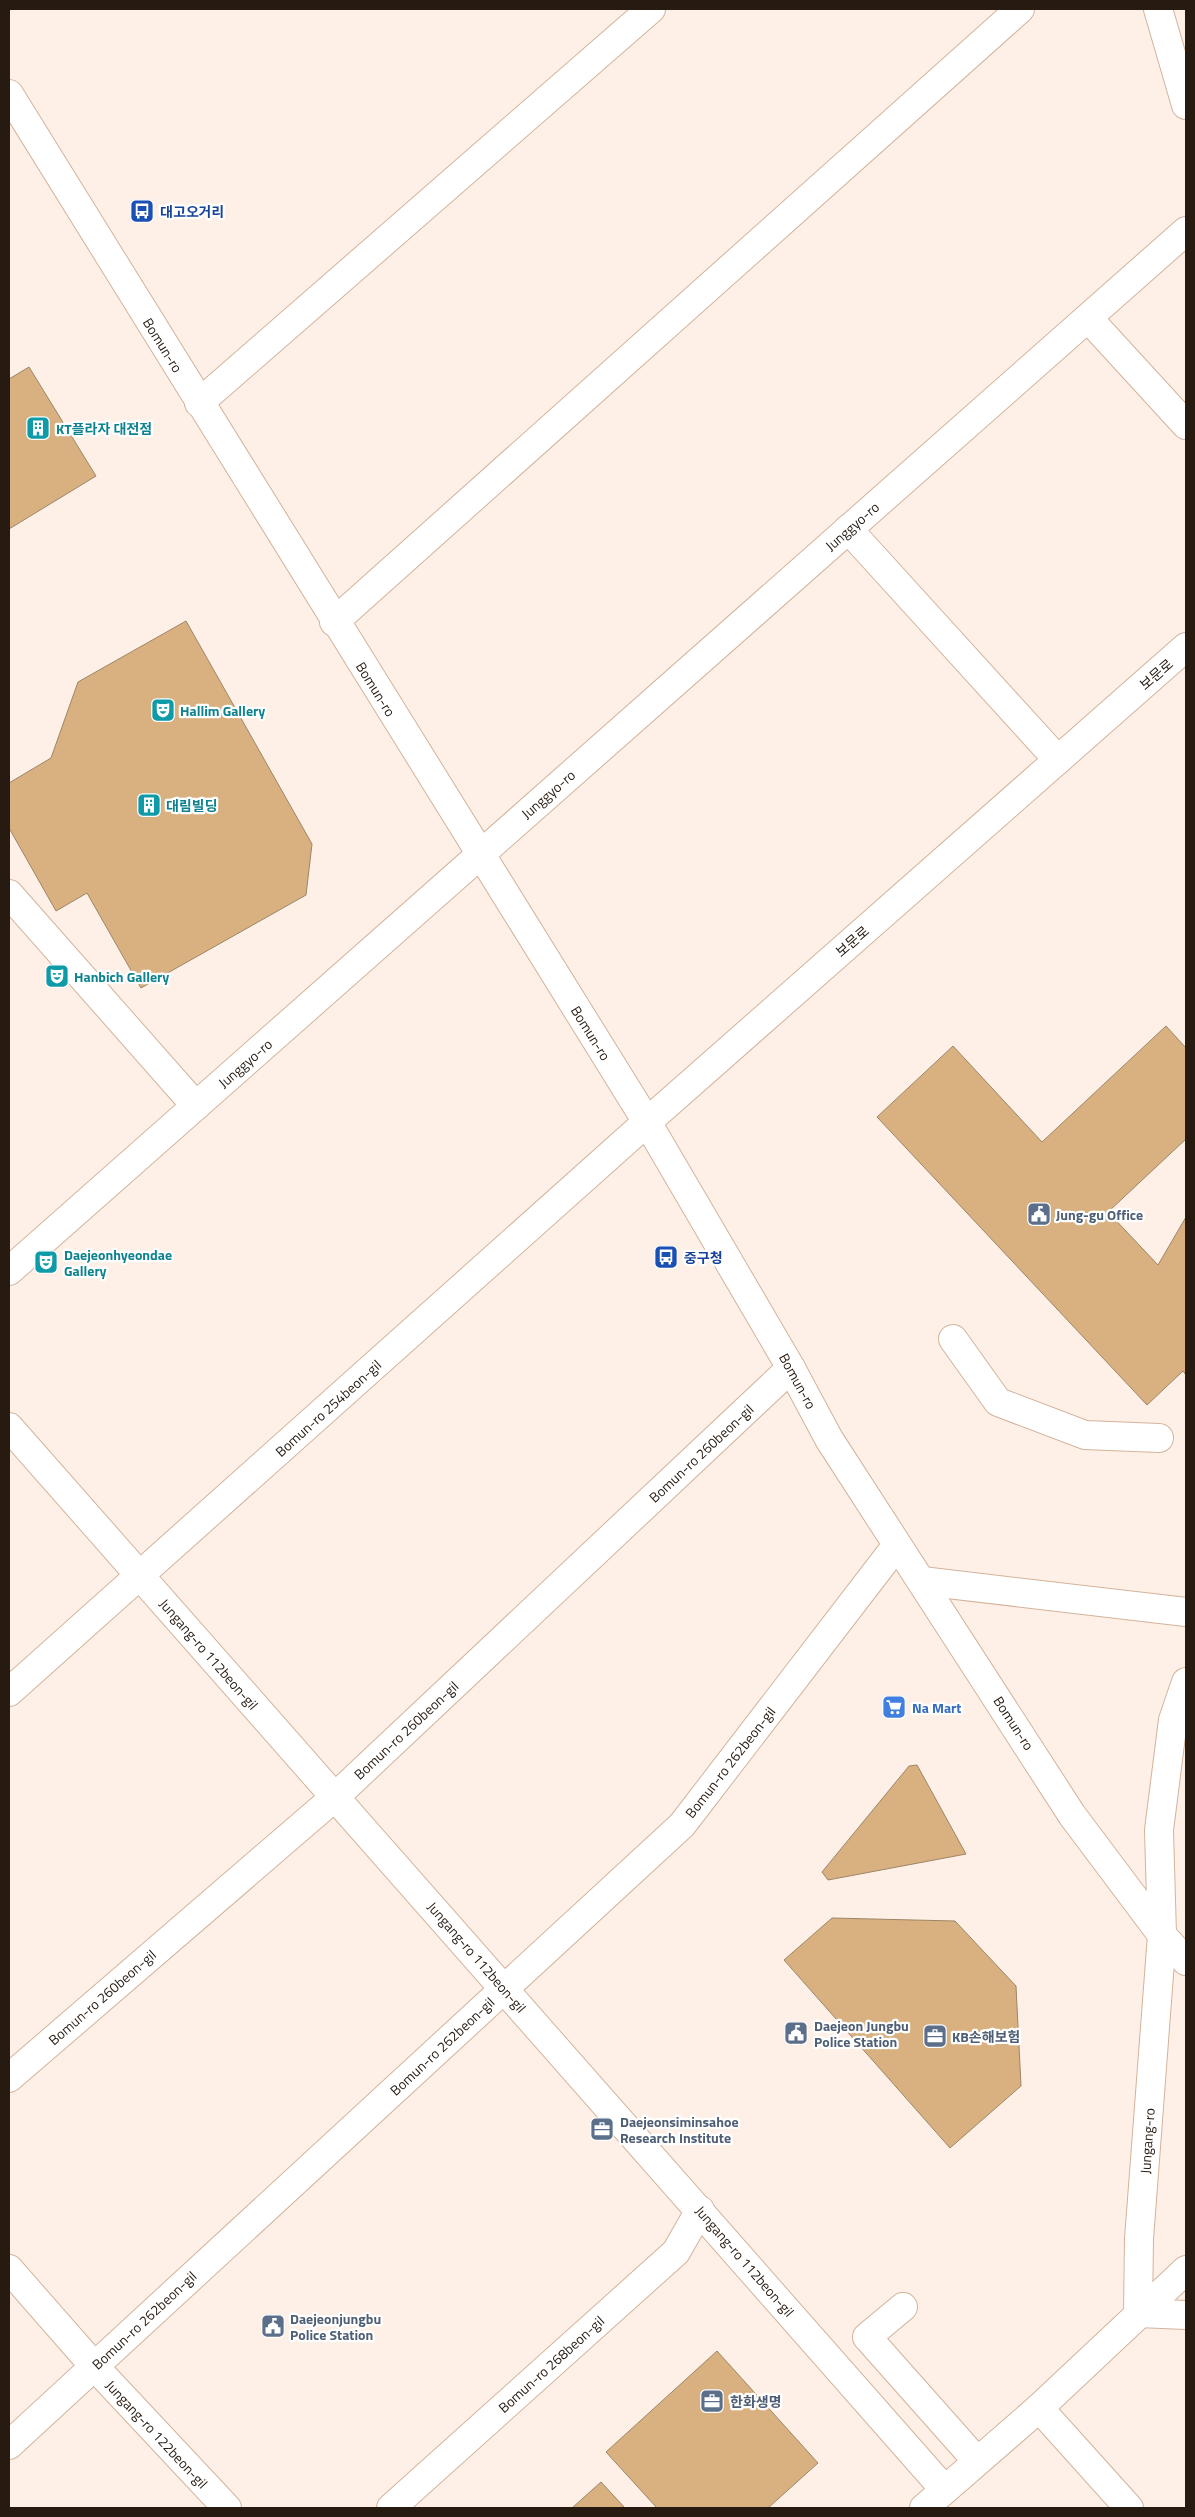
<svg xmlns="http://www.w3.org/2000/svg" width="1195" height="2517" font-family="'Titillium Web','Noto Sans KR',sans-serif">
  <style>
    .building { fill: #d9b181; stroke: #9d8568 }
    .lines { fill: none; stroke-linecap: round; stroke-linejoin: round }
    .minor-casing { stroke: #d3b39b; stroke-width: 30 }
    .major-casing { stroke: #d3b39b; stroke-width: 30 }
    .minor { stroke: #fff; stroke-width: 28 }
    .major { stroke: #fff; stroke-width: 28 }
    .labels { text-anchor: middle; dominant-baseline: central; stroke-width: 4.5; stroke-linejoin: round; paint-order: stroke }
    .transit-label { font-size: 14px; font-weight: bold; fill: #164399; stroke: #fff; text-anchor: start }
    .street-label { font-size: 14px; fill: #261a11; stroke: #fff }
    .culture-label { font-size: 14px; font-weight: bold; fill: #0d838f; stroke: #fff; text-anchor: start }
    .service-label { font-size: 14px; font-weight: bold; fill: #4e5e75; stroke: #fff; text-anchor: start }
    .shop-label { font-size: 14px; font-weight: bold; fill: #366cbe; stroke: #fff; text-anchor: start }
  </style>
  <rect width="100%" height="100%" fill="#fef0e6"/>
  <g class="building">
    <path d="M29,367L96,476L9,529V379Z"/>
    <path d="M186,621L312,844L306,895L141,988L87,893L56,911L9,828V783L51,758L78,682Z"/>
    <path d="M1166,1026L1186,1048V1139L1108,1212L1158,1265L1186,1217V1375L1183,1371L1147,1405L877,1117L953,1046L1042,1142Z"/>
    <path d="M917,1765L966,1854L828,1880L822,1872L909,1766Z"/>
    <path d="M832,1918L955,1921L1016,1986L1021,2086L950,2148L784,1960Z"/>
    <path d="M717,2351L818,2463L768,2508H657L606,2452Z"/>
    <path d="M601,2482L625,2508H572Z"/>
  </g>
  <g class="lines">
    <g class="minor-casing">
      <g id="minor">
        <path d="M1158,9L1186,105"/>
        <path d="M1088,318L1186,425"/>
        <path d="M199,403L651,9"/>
        <path d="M848,529L1058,760"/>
        <path d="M334,622L1020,9"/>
        <path d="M9,894L196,1106"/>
        <path d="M953,1339L998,1402L1085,1435L1159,1438"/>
        <path d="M9,1427L944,2489"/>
        <path d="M9,1692L647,1122L1186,647"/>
        <path d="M9,2078L335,1797L791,1368"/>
        <path d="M9,2269L94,2366L227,2508"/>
        <path d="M903,2307L867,2337L977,2461"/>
        <path d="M1039,2408L1129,2508"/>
        <path d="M9,2445L682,1825L897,1545"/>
        <path d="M391,2508L676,2252L700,2210"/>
      </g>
    </g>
    <g class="major-casing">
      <g id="major">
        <path d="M9,94L647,1122L791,1368L829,1439L1072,1815L1162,1935L1186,1961"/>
        <path d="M9,1271L1186,231"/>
        <path d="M922,1581L1186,1612"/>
        <path d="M1138,2313L1139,2239L1162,1935L1159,1830L1173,1720L1186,1682"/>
        <path d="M1138,2313L1186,2315"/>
        <path d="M924,2508L1039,2408L1186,2270"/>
      </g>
    </g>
    <use href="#minor" class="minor"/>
    <use href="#major" class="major"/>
  </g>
  <defs>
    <g id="bus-square" transform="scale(1.25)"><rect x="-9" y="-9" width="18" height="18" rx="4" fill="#1a4fb4" stroke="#fff"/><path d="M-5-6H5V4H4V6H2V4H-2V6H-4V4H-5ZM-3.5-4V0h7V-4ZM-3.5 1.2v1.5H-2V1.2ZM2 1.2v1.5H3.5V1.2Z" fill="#fff"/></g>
    <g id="building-square" transform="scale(1.25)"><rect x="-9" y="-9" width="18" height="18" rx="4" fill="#0f9aa8" stroke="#fff"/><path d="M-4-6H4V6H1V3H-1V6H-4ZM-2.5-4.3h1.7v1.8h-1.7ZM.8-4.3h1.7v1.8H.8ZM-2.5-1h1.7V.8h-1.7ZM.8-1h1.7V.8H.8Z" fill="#fff"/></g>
    <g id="theatre-square" transform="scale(1.25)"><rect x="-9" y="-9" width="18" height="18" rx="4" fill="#0f9aa8" stroke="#fff"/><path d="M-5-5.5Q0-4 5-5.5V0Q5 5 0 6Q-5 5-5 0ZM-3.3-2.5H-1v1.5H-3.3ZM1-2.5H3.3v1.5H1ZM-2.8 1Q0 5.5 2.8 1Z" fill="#fff"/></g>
    <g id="civic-square" transform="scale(1.25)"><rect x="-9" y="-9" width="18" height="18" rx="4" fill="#5c6f8a" stroke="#fff"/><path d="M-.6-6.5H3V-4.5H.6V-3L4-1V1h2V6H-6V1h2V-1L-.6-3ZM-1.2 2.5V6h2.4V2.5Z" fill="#fff"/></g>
    <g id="supermarket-square" transform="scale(1.25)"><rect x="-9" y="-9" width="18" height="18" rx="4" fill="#3f7fe0" stroke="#fff"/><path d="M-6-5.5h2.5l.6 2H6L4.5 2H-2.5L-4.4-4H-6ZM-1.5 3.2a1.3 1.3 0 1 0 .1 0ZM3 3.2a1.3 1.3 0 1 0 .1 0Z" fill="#fff"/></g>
    <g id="office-square" transform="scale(1.25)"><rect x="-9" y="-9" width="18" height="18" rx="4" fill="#5c6f8a" stroke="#fff"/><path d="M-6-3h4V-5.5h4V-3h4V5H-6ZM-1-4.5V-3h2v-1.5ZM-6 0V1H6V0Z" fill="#fff"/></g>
  </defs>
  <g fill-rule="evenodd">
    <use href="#bus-square" x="142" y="211"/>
    <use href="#building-square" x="38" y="428"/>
    <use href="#theatre-square" x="163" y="710"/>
    <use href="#building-square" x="149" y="805"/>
    <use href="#theatre-square" x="57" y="976"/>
    <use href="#civic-square" x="1039" y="1214"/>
    <use href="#bus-square" x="666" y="1257"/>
    <use href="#theatre-square" x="46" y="1262"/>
    <use href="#supermarket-square" x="894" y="1707"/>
    <use href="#civic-square" x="796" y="2033"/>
    <use href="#office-square" x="935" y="2036"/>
    <use href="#office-square" x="602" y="2129"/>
    <use href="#civic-square" x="273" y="2326"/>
    <use href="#office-square" x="712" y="2401"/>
  </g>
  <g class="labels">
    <g class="transit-label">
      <text x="160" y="211">대고오거리</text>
      <text x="684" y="1257">중구청</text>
    </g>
    <g class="street-label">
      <text transform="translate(163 345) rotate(58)">Bomun-ro</text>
      <text transform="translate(852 526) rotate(-41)">Junggyo-ro</text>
      <text transform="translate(1156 674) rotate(-41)">보문로</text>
      <text transform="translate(376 689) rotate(58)">Bomun-ro</text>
      <text transform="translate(548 794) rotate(-41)">Junggyo-ro</text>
      <text transform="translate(852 941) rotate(-41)">보문로</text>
      <text transform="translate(591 1033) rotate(58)">Bomun-ro</text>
      <text transform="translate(245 1063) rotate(-41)">Junggyo-ro</text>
      <text transform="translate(798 1381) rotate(61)">Bomun-ro</text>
      <text transform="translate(328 1408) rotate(-42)">Bomun-ro 254beon-gil</text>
      <text transform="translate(701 1453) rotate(-43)">Bomun-ro 260beon-gil</text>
      <text transform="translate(209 1654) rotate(49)">Jungang-ro 112beon-gil</text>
      <text transform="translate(1014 1723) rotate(57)">Bomun-ro</text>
      <text transform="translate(406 1730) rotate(-43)">Bomun-ro 260beon-gil</text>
      <text transform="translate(730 1762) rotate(-52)">Bomun-ro 262beon-gil</text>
      <text transform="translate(477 1957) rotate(49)">Jungang-ro 112beon-gil</text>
      <text transform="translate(102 1997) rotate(-41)">Bomun-ro 260beon-gil</text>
      <text transform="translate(442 2046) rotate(-43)">Bomun-ro 262beon-gil</text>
      <text transform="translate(1147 2141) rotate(-86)">Jungang-ro</text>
      <text transform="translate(745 2261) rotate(49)">Jungang-ro 112beon-gil</text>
      <text transform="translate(144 2320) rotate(-43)">Bomun-ro 262beon-gil</text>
      <text transform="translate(551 2364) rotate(-42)">Bomun-ro 268beon-gil</text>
      <text transform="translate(157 2434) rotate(47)">Jungang-ro 122beon-gil</text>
    </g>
    <g class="culture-label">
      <text x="56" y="428">KT플라자 대전점</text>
      <text x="180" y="710">Hallim Gallery</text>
      <text x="166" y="805">대림빌딩</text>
      <text x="74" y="976">Hanbich Gallery</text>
      <text x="64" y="1254">Daejeonhyeondae<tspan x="64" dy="16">Gallery</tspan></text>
    </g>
    <g class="service-label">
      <text x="1056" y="1214">Jung-gu Office</text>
      <text x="814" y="2025">Daejeon Jungbu<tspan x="814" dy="16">Police Station</tspan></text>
      <text x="952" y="2036">KB손해보험</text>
      <text x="620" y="2121">Daejeonsiminsahoe<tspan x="620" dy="16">Research Institute</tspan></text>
      <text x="290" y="2318">Daejeonjungbu<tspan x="290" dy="16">Police Station</tspan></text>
      <text x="730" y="2401">한화생명</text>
    </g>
    <g class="shop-label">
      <text x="912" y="1707">Na Mart</text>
    </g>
  </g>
  <rect width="1195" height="2517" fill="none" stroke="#261a11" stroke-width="20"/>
</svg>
